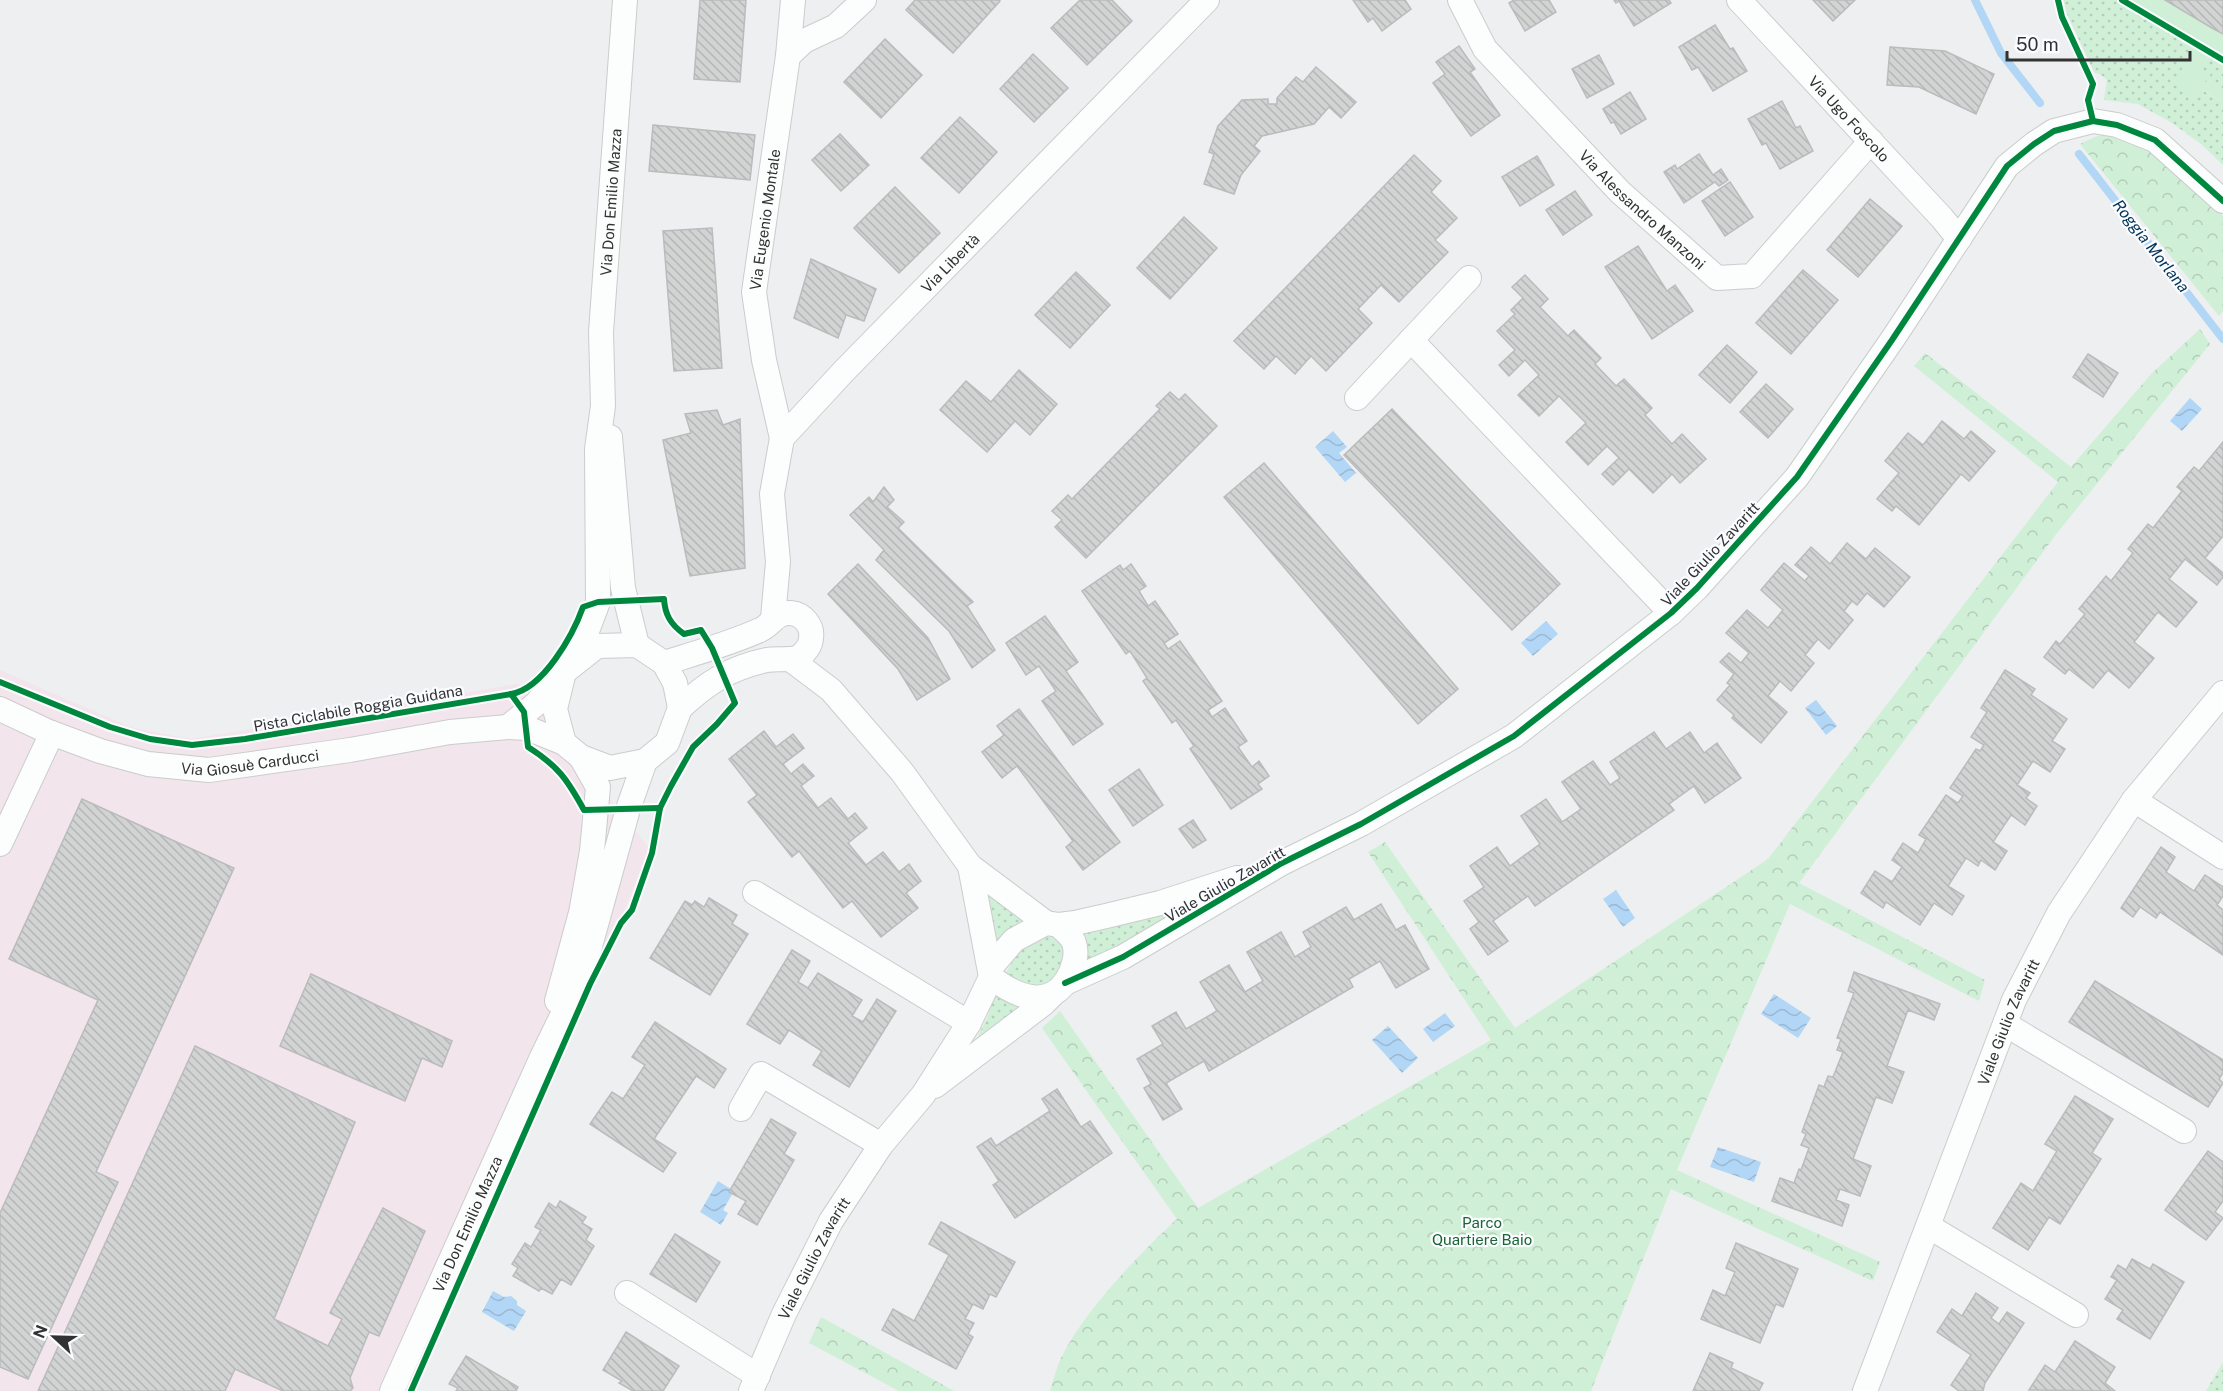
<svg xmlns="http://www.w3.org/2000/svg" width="2223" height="1391" font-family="'Public Sans',sans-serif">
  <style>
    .industrial { fill: #f2e5eb }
    .grass { fill: url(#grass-dots) }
    .park { fill: url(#park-crowns) }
    .pitch { fill: #d0efd7 }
    .water { fill: url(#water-waves) }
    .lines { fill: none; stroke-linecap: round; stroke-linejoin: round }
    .stream { stroke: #b2d6f6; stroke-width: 8 }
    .building { fill: url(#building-back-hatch); stroke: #babbbc; stroke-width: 1.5 }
    .minor-casing { stroke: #cbcccd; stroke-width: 26 }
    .minor { stroke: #fcfdfd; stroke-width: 24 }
    .cycleway-casing { stroke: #fafcff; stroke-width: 10 }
    .cycleway { stroke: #00873e; stroke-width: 6 }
    .labels { text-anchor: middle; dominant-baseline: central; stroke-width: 4.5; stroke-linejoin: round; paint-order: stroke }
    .street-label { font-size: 15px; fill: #323233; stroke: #fafcff }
    .park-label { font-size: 15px; fill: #196432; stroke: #fafcff }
    .water-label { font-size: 16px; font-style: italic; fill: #003357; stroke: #fafcff }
  </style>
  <defs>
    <pattern id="grass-dots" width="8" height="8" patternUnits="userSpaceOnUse" patternTransform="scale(1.5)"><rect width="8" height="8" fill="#d0efd7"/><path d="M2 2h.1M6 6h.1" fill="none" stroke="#b3cdb9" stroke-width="1.8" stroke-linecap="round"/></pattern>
    <pattern id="park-crowns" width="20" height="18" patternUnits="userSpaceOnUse" patternTransform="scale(1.5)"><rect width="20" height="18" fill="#d0efd7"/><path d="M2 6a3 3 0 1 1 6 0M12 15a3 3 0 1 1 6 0" fill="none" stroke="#b3cdb9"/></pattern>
    <pattern id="water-waves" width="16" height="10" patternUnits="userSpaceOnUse" patternTransform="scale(1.5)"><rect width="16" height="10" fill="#b2d6f6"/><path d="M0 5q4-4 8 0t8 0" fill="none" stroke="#9ab8d3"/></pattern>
    <pattern id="building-back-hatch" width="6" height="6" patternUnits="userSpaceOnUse" patternTransform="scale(1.5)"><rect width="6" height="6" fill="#d2d4d4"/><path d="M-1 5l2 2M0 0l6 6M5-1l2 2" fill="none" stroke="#b5b6b6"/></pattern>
  </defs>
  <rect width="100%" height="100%" fill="#eeeff0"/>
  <path class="industrial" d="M0,670L130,727L191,739L518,684L650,849L555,1077L415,1391H0Z"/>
  <g class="grass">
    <path d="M2063,0H2116L2194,49L2174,84L2202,90L2223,102V165L2201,144L2172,123L2138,104L2104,100L2107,80L2101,75L2094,72L2067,14Z"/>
    <path d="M2208,57L2223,67V93L2204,82L2201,69Z"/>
    <path d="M985,892L1034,918L996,947Z"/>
    <path d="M1198,901L1086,966L1075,930Z"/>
    <path d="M1055,935L1061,939L1067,959L1051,987L1015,985L1006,973C1017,952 1031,939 1055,935Z"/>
    <path d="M995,991L1024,1006L972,1048L988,1016Z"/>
    <path d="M2223,1362V1391H2206Z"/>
  </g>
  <g class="park">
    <path d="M2114,133L2151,147L2223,216V311L2219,316L2080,144L2097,136Z"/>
    <path d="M2200,329L2210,344L2057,533L1799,883L1985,980L1979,1001L1790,904L1677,1170L1880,1262L1873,1281L1671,1189L1591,1391H1050C1053,1381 1056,1370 1060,1360C1083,1312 1138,1255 1177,1219L1042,1028L1060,1011L1198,1208L1491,1040L1368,852L1385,842L1515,1028L1768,859L2058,482L1914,366L1925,353L2071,467L2152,373Z"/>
    <path d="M821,1317L954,1391H899L809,1343Z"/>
  </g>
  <path class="pitch" d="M2116,0H2223V67L2208,57L2201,69L2211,74L2205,82L2223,93V102L2203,90L2196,97L2173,84L2194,49Z"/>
  <g class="water">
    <path d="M2190,398L2202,409L2182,431L2170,421Z"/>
    <path d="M1333,431L1347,447L1339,453L1356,473L1345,482L1315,447Z"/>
    <path d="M1546,621L1558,634L1533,656L1521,643Z"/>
    <path d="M1816,700L1837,726L1826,735L1805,708Z"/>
    <path d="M1616,890L1635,918L1623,927L1603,899Z"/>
    <path d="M1774,994L1811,1018L1798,1038L1761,1014Z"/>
    <path d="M1445,1013L1455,1026L1433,1042L1423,1029Z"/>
    <path d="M1388,1026L1418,1058L1402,1073L1372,1040Z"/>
    <path d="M1718,1147L1761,1162L1754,1182L1710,1167Z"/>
    <path d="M718,1181L734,1191L723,1210L728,1213L721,1225L700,1212Z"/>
    <path d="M493,1291L504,1297L511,1296L517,1301V1305L526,1311L514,1331L482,1312Z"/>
  </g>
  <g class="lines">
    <g class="stream">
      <path d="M1975,0L2001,53L2040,103"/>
      <path d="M2079,154L2223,339"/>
    </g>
  </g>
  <g class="building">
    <path d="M700,0H746L740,82L694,79Z"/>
    <path d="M915,0H999L1000,1L953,53L906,10Z"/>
    <path d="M1080,0H1112L1132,21L1087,65L1051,28Z"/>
    <path d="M1353,0H1405L1411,9L1382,31L1373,18L1368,22Z"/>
    <path d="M1514,0H1549L1556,12L1525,31L1509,3Z"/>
    <path d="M1614,0H1669L1671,3L1634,26L1619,1L1616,3Z"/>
    <path d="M1813,0H1855L1833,21Z"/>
    <path d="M2165,0H2223V34L2212,28Z"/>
    <path d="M1715,25L1730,49L1733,48L1747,71L1713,91L1698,67L1692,70L1679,47Z"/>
    <path d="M885,39L922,75L881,118L844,82Z"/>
    <path d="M1459,46L1475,69L1470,72L1500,115L1471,136L1433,83L1445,74L1436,62Z"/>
    <path d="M1890,47L1945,51L1994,74L1976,114L1919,87L1887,85Z"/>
    <path d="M1033,54L1068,88L1034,122L1000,89Z"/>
    <path d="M1599,55L1614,84L1587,98L1572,69Z"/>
    <path d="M1316,67L1356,102L1341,118L1329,107L1314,124L1262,136L1254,146L1260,151L1241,175L1234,194L1204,184L1214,154L1209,152L1218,126L1242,100L1268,99V104H1277V98L1296,77L1303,82Z"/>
    <path d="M1630,92L1646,119L1621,134L1614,122L1611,123L1603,109Z"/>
    <path d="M1782,101L1796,128L1800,126L1813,151L1780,169L1766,143L1762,145L1748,119Z"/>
    <path d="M960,117L997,152L959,193L921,158Z"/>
    <path d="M653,125L755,135L750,180L649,171Z"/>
    <path d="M840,134L869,165L841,191L812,160Z"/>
    <path d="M1699,154L1713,175L1721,169L1728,180L1719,186L1715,182L1684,203L1664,172L1675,165L1677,169Z"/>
    <path d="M1414,155L1441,181L1431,192L1457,218L1435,240L1448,252L1399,302L1381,285L1358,309L1372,323L1326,371L1311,356L1295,374L1276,356L1264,369L1234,341Z"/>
    <path d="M1537,156L1554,185L1520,206L1502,177Z"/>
    <path d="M1730,182L1753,217L1725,236L1702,201Z"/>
    <path d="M895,187L940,233L899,273L854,228Z"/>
    <path d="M1575,191L1592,215L1563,235L1546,210Z"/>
    <path d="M1870,199L1902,226L1858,277L1827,250Z"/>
    <path d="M1184,217L1217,248L1170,299L1137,268Z"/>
    <path d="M712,228L722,368L674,371L663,231Z"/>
    <path d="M1638,246L1667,291L1675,285L1693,311L1652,339L1605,267Z"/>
    <path d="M811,259L876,289L864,321L846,315L838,338L794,318Z"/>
    <path d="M1803,270L1838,300L1791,354L1756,323Z"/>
    <path d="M1076,272L1110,305L1070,348L1035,315Z"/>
    <path d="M1525,275L1548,299L1540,307L1568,336L1574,330L1601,358L1595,364L1616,386L1624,379L1652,408L1645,415L1672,444L1682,434L1706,459L1680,483L1672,474L1653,493L1629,469L1613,485L1602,474L1619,458L1607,446L1588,465L1566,442L1586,423L1559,396L1539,416L1518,395L1539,375L1525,360L1509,376L1499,365L1515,350L1497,331L1515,314L1511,310L1523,298L1512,287Z"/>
    <path d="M1727,345L1757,372L1730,403L1699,375Z"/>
    <path d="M2088,354L2118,373L2103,397L2073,377Z"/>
    <path d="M1019,370L1057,404L1030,435L1015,421L987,452L940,410L966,381L991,402Z"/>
    <path d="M1766,384L1793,409L1768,438L1740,412Z"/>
    <path d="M1170,392L1179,400L1185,394L1217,426L1086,558L1055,527L1062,520L1052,511L1068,495L1072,499L1160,409L1156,406Z"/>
    <path d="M1392,409L1560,584L1512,630L1344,455Z"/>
    <path d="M717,410L723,425L740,419L745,568L690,576L663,440L691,433L685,414Z"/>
    <path d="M1942,421L1964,439L1971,431L1995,451L1969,481L1961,474L1919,525L1896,506L1892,511L1877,499L1899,473L1885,461L1908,433L1923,445Z"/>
    <path d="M2223,442V536L2205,558L2223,573V577L2217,585L2185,559L2169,579L2197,602L2176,627L2158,612L2134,642L2154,658L2129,688L2108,670L2093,688L2069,669L2065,674L2044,657L2056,641L2060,644L2085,614L2079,609L2106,576L2111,581L2133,553L2128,549L2148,524L2153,528L2182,491L2177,487L2194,467L2199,471Z"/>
    <path d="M1264,463L1458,689L1418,724L1224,497Z"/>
    <path d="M884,487L894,500L887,507L904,522L898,528L973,602L967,606L995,650L972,668L949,631L876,560L884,550L850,515L869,497L873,502Z"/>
    <path d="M1847,543L1866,559L1875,548L1910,577L1884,607L1867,593L1857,605L1852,601L1844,611L1853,620L1829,649L1818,639L1805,655L1814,663L1791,691L1780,681L1768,696L1787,712L1761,743L1732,718L1734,715L1717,700L1730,685L1727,683L1734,674L1720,662L1729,653L1741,663L1749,653L1726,633L1747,610L1768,628L1783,610L1761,590L1784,563L1805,581L1809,576L1795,565L1811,547L1830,564Z"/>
    <path d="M858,564L928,638L950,679L917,700L898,669L828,594Z"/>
    <path d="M1131,564L1146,586L1139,591L1148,606L1155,601L1178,634L1164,643L1168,649L1180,641L1222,701L1208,710L1212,717L1225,708L1247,741L1238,747L1252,767L1259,761L1269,776L1258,784L1262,789L1231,809L1190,749L1194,746L1176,720L1172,723L1143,681L1147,678L1130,651L1126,654L1082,591L1120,565L1123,570Z"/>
    <path d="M1045,616L1078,662L1066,671L1103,724L1073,745L1042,701L1056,691L1039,666L1026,675L1006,643Z"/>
    <path d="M2005,670L2035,689L2031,695L2067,719L2052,741L2065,749L2050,772L2033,761L2017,785L2030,793L2026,798L2037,806L2025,825L2011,815L1993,842L2007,851L1995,870L1981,860L1978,866L1966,858L1948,886L1964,896L1952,915L1934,903L1920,925L1886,902L1883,908L1861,893L1875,871L1892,882L1902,867L1892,860L1903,843L1918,853L1926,839L1919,835L1946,795L1958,803L1963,796L1950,788L1976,749L1980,751L1984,745L1971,737L1987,712L1981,708Z"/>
    <path d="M1019,709L1120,842L1083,870L1066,847L1073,841L1017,766L1002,778L982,752L1004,735L997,726Z"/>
    <path d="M764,731L776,747L793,734L804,748L783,764L791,774L803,764L814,776L801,786L818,808L831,798L848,819L855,813L867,828L848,843L866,865L883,852L899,872L909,864L921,881L906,893L918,908L881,937L852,901L843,908L799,851L792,857L748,802L757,795L729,759Z"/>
    <path d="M1654,732L1666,749L1690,732L1704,753L1717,743L1741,778L1705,803L1694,786L1669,804L1674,810L1535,906L1528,896L1493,921L1508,941L1488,955L1470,929L1479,922L1464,901L1484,887L1470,866L1497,847L1510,866L1540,844L1521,816L1546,799L1562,822L1581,809L1562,782L1593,761L1610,785L1620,778L1610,762Z"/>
    <path d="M1139,769L1163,805L1133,826L1109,790Z"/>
    <path d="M82,799L234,868L96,1172L118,1182L28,1379L0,1367V1213L98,1000L9,959Z"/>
    <path d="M1193,820L1206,840L1193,848L1179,829Z"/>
    <path d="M2161,847L2175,857L2166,872L2194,891L2205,875L2223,887V896L2217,905L2223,910V955L2160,912L2156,918L2140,907L2133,917L2121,908Z"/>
    <path d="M709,898L737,915L732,924L748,934L710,995L650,958L685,901L692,905L695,901L704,907Z"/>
    <path d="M1381,904L1396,930L1405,925L1429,969L1396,988L1380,961L1349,979L1353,987L1209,1071L1204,1061L1166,1083L1182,1109L1163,1120L1144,1088L1151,1084L1137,1059L1163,1044L1152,1026L1176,1012L1186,1029L1217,1011L1200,982L1229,965L1245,992L1263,981L1247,952L1281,932L1295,957L1311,947L1303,932L1346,907L1354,920Z"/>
    <path d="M792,950L810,961L798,982L808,988L818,973L862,1000L852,1016L863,1022L877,999L896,1011L849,1087L813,1065L822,1051L789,1030L780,1044L747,1024Z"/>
    <path d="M1854,972L1940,1004L1934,1020L1908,1010L1887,1066L1904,1072L1892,1103L1876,1097L1853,1159L1871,1166L1860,1196L1840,1189L1836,1200L1849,1205L1842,1226L1772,1201L1780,1178L1794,1183L1799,1169L1801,1170L1809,1148L1801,1145L1806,1134L1802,1132L1819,1085L1824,1087L1828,1076L1833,1077L1843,1052L1837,1050L1841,1039L1837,1038L1854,993L1848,991Z"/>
    <path d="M311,974L452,1041L442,1067L422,1058L405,1101L280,1046Z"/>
    <path d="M2095,981L2223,1060V1073L2219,1079L2223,1083L2208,1107L2069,1022Z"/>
    <path d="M655,1022L726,1069L714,1088L696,1076L654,1139L676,1153L663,1172L590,1124L612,1092L623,1099L645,1065L632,1057Z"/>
    <path d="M195,1046L355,1122L274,1319L328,1346L342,1319L330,1313L383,1208L425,1231L379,1336L369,1332L350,1378L353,1388L350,1391H283L235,1369L225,1391H38Z"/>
    <path d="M1057,1089L1081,1127L1090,1121L1112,1153L1015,1218L993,1185L999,1181L977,1147L991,1138L996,1146L1050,1111L1042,1099Z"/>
    <path d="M2075,1096L2113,1119L2092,1153L2101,1159L2060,1224L2049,1217L2028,1250L1993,1228L2021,1183L2033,1191L2057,1151L2045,1144Z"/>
    <path d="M771,1119L796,1133L784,1154L794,1160L757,1225L738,1214L746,1201L729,1192Z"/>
    <path d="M2208,1151L2223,1162V1201L2215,1212L2223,1218L2206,1240L2165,1210Z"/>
    <path d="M560,1201L586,1217L582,1223L592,1229L586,1240L594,1246L571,1285L561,1279L552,1294L541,1288L539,1291L513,1276L518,1268L512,1264L525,1243L531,1247L541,1230L535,1227L549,1203L556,1208Z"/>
    <path d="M941,1222L1015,1262L996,1297L990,1294L983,1309L973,1304L965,1319L974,1323L968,1334L973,1337L956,1369L882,1330L893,1309L914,1321L949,1255L929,1244Z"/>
    <path d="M675,1234L720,1262L696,1302L650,1274Z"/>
    <path d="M1736,1243L1798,1269L1783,1307L1776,1304L1760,1343L1701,1319L1713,1290L1725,1296L1735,1272L1726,1268Z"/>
    <path d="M2132,1259L2150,1269L2153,1264L2184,1282L2150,1339L2117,1319L2123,1310L2105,1299L2117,1280L2111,1277L2118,1265L2126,1270Z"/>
    <path d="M1976,1293L1998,1308L1991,1318L1999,1324L2007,1312L2024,1323L1985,1383L1983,1391H1959L1951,1385L1971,1355L1937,1332L1952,1309L1962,1316Z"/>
    <path d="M626,1332L679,1366L663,1391H633L619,1383L622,1381L603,1370Z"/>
    <path d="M2075,1341L2115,1367L2105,1383L2115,1391L2029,1390L2045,1365L2055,1372Z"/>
    <path d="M1710,1353L1733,1363L1731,1368L1763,1383L1759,1391H1693Z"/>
    <path d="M466,1356L518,1387L516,1391H456L458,1388L449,1384Z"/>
  </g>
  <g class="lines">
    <g class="minor-casing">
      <g id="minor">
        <path id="s1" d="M1460,0L1485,49L1620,192L1717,278L1752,276L1871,141"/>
        <path id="s2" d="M1739,0L1942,218L1959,239"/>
        <path d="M788,56L804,41L836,26L864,0"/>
        <path d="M1411,340L1671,613"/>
        <path d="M1357,398L1469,278"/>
        <path d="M610,437L623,588L637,645"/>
        <path id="s3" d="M782,438L764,360L754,292L788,56L793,0"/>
        <path id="s4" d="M773,618L778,562L772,494L782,438L844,371L1207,0"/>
        <path d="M790,659L831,690L902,772L970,866L1046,923"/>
        <path d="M664,663C696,653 729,644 760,630C772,625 775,612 791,613C803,614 813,626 811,638C811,645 805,653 799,657C791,661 777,658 767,660C730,668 708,682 680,708"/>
        <path id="s5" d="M0,709L49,732L100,751L148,764L209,770L350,750L450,732L508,727L527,728L564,743"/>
        <path id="s6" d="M508,727L536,704L564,672L597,646L637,645L664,663L675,683L680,708L667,743L645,761L610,768L581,757L564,743L555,709L564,672L587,631L598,602L597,449L603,406L601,332L625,0"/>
        <path d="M2134,800L2223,857"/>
        <path d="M0,844L52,733"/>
        <path d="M970,866L991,977C1016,997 1052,1012 1070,974C1074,965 1078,954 1074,943C1072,936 1063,930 1059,925"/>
        <path d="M755,893L969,1023"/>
        <path d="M990,968L1014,940L1046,923L1059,925L1075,923L1106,916L1160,903L1237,878"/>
        <path d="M1065,983L1123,957L1282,863L1361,824L1514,736L1671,613L1697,588L1797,477L1892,340L2007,166L2034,144L2054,131L2093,121L2117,125L2155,140L2223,201"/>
        <path d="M557,1001L581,913L592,851L598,787L581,757"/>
        <path d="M2005,1024L2184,1131"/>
        <path d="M935,1086L1043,1004L1052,995"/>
        <path d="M741,1109L761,1074L881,1145"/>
        <path d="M1928,1226L2076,1315"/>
        <path d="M627,1293L758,1376"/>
        <path id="s7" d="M392,1391L542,1057L582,975L628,809L645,761"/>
        <path id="s8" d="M751,1391L784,1314L831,1221L881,1145L923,1095L969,1023L991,977"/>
        <path id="s9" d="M1865,1391L2014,1000L2059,913L2134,800L2223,693"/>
      </g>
    </g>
    <use href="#minor" class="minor"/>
    <g class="cycleway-casing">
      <g id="cycleway">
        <path d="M2058,0L2062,17L2093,84L2088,100L2093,121"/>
        <path d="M2122,0L2223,60"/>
        <path d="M0,682L110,727L150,739L192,745L245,739L511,694L524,712L528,747C558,766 567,779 584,810L660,808"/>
        <path d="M1065,983L1123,957L1282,863L1361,824L1514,736L1671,613L1697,588L1797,477L1892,340L2007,166L2034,144L2054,131L2093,121L2117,125L2155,140L2223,201"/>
        <path d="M411,1391L590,984L621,923L632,910L652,853L660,808L671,786L693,747L717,724L735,703L712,648L701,630L684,634C670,624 665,614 664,599L598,602L583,607C573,635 543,689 511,694"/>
      </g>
    </g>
    <use href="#cycleway" class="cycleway"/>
  </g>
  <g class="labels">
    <g class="street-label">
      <text stroke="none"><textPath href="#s2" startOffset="162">Via Ugo Foscolo</textPath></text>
      <text stroke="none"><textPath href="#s6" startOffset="948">Via Don Emilio Mazza</textPath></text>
      <text stroke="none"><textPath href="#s1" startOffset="280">Via Alessandro Manzoni</textPath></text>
      <text stroke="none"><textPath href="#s3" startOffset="222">Via Eugenio Montale</textPath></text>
      <text stroke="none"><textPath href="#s4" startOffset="424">Via Libertà</textPath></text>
      <text transform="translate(1710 554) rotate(-47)">Viale Giulio Zavaritt</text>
      <text transform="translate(358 708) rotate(-10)">Pista Ciclabile Roggia Guidana</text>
      <text stroke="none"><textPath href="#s5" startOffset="261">Via Giosuè Carducci</textPath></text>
      <text transform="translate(1225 884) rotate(-30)">Viale Giulio Zavaritt</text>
      <text stroke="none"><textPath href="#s9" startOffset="396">Viale Giulio Zavaritt</textPath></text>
      <text stroke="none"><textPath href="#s7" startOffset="183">Via Don Emilio Mazza</textPath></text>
      <text stroke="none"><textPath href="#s8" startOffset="147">Viale Giulio Zavaritt</textPath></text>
    </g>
    <g class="park-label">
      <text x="1482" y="1222">Parco<tspan x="1482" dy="17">Quartiere Baio</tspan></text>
    </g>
    <g class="water-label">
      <text transform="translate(2151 246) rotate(52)">Roggia Morlana</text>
    </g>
  </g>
  <g transform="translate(54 1337) rotate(292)" stroke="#fafcff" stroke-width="4.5" paint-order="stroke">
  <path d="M0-4.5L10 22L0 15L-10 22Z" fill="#323233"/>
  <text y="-9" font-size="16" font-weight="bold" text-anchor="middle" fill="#323233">N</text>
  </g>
  <path d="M2007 51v9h183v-9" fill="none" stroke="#323233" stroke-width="3"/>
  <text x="2016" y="51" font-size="18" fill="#323233" stroke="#fafcff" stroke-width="4.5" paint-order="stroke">50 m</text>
</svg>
